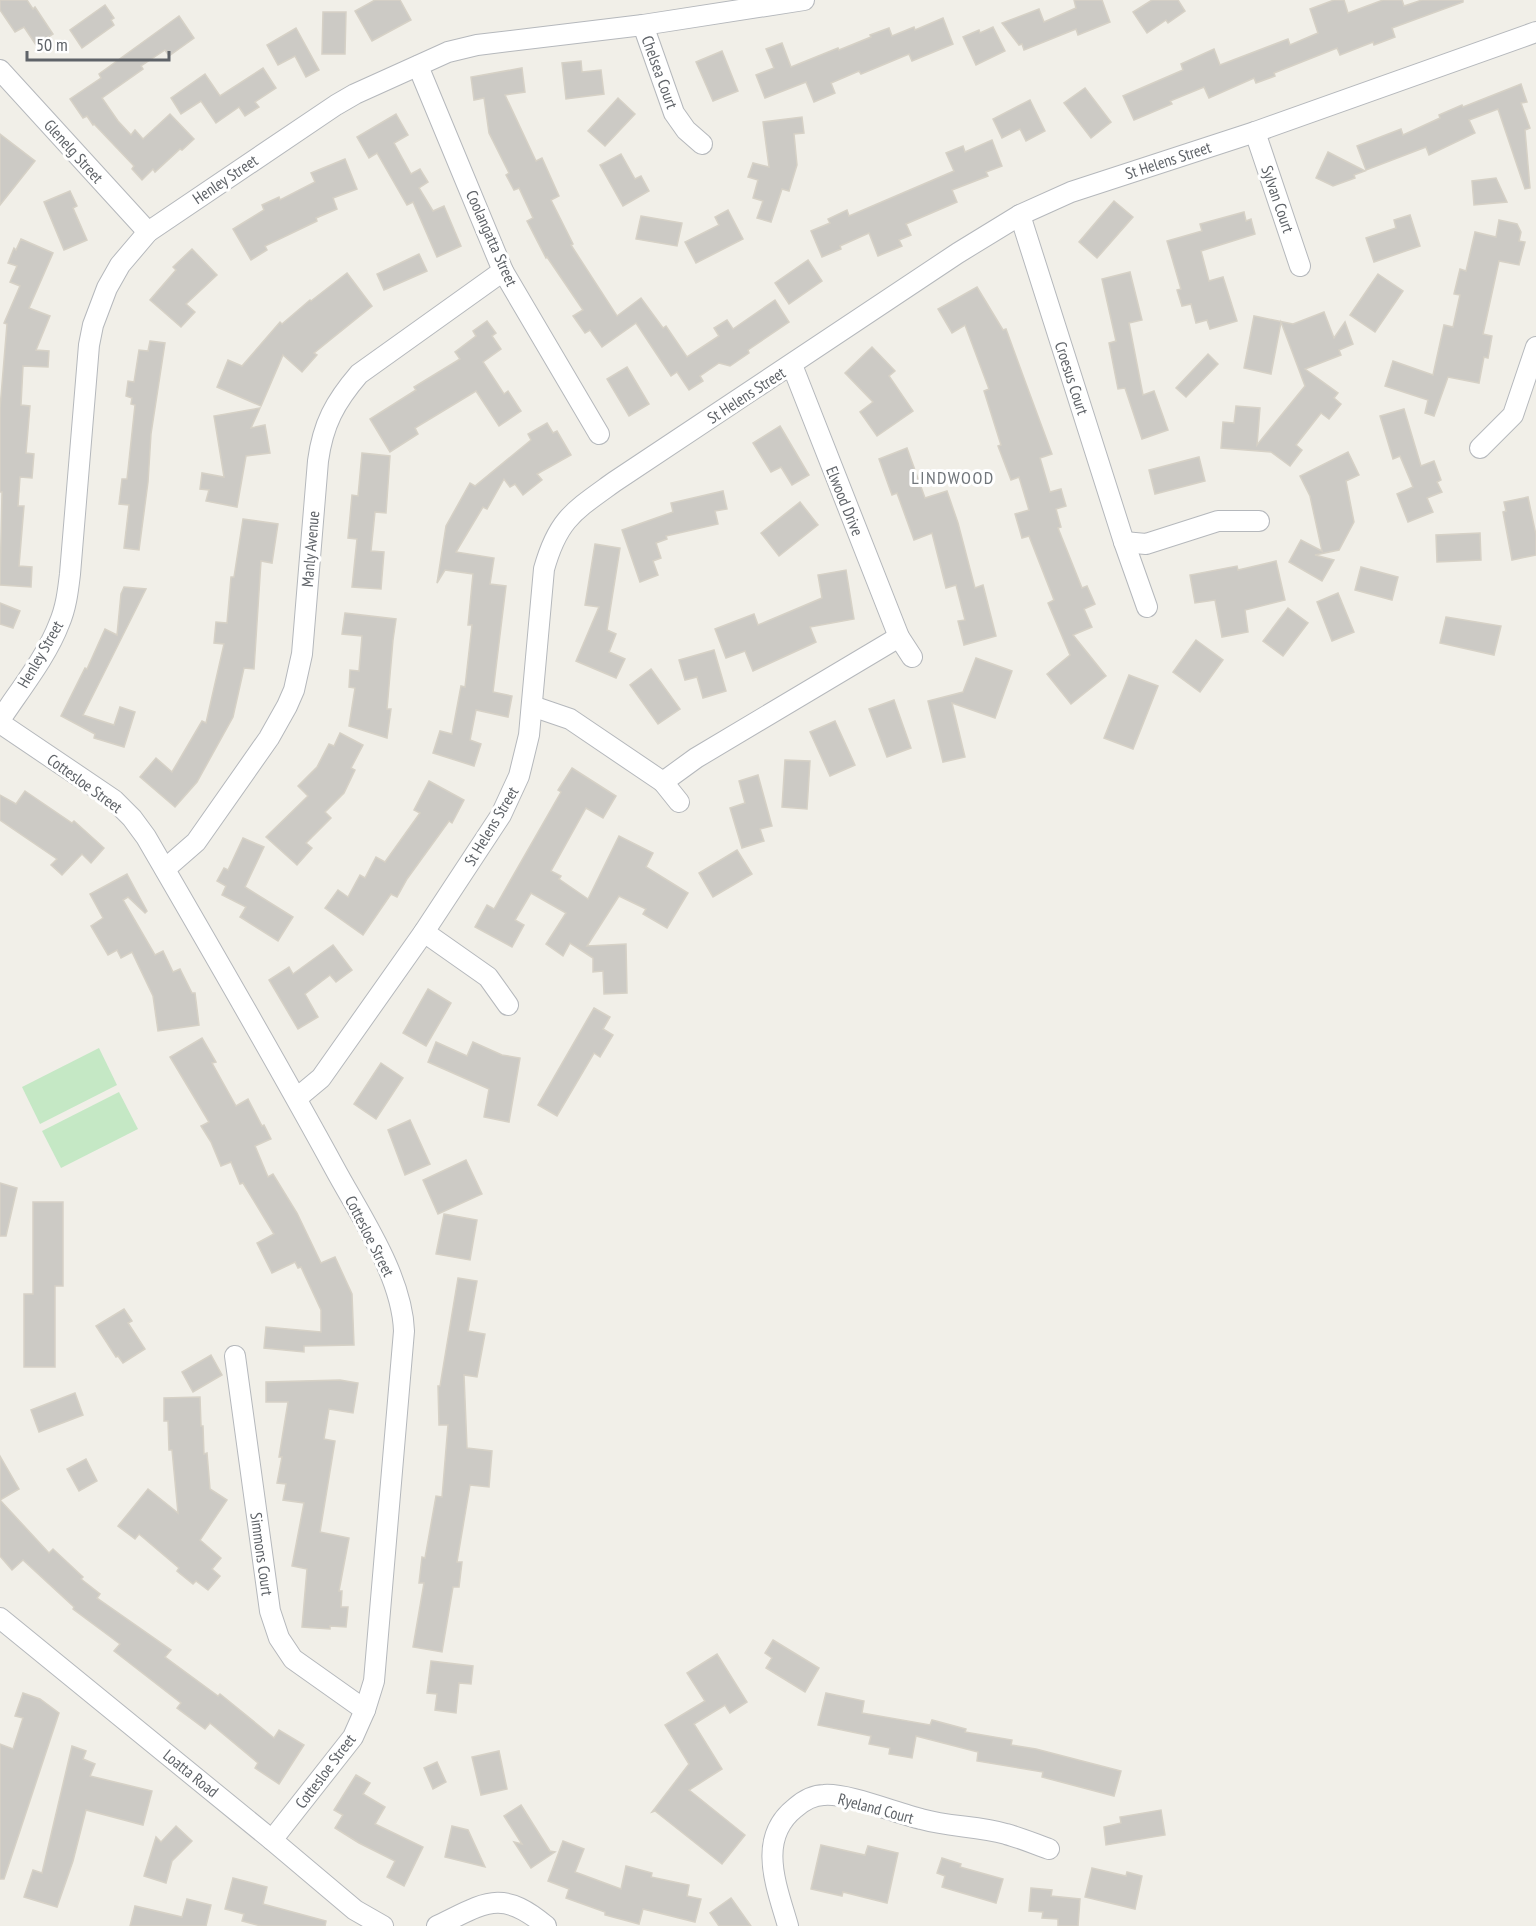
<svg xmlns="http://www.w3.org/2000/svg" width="1536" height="1926" font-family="'PT Sans Narrow',sans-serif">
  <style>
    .green { fill: #c5e8c5 }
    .building { fill: #cccac5; stroke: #d6d1c6; stroke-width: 1.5 }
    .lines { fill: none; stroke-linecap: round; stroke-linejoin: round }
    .street-casing { stroke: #b5b8bc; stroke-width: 22 }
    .street { stroke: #fff; stroke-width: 20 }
    .labels { text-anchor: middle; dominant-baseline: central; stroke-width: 6; stroke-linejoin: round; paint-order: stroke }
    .street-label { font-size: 16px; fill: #5f6368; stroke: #fff }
    .neighbourhood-label { font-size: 18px; letter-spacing: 1.5px; fill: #70757a; stroke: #fff }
  </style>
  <rect width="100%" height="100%" fill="#f1efe8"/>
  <g class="green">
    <path d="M99,1048L117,1085L40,1124L22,1087Z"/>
    <path d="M119,1092L138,1129L61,1168L42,1131Z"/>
  </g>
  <g class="building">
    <path d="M0,0H27L33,9L35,7L53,34L36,45L24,27L15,32L0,10Z"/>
    <path d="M375,0H400L411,20L372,41L355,11Z"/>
    <path d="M1074,0H1102L1110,22L1078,35L1076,29L1024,50L1022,44L1019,45L1002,23L1039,9L1044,22L1076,8Z"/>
    <path d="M1152,0H1178L1185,11L1168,23L1166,20L1147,33L1133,12Z"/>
    <path d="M1334,0H1344L1348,13L1383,0H1402L1404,6L1422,0H1463V2L1392,28L1395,37L1374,45L1373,42L1340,55L1337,48L1274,73L1275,76L1256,83L1254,78L1209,98L1204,87L1170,101L1172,104L1134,120L1123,96L1183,70L1181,64L1214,49L1220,65L1288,39L1290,45L1318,33L1310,9Z"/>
    <path d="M105,5L114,18L111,20L114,25L82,48L70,30Z"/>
    <path d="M323,12H346L345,54H322Z"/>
    <path d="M179,16L194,38L169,56L165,50L141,66L143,69L102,98L118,121L131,135L135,130L143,139L170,114L194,139L182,150L180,149L155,172L153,169L142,180L132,169L134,166L94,124L93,125L87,116L83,118L70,99L101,78L99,74Z"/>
    <path d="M943,18L953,44L912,61L909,54L861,74L859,71L831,83L835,93L814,102L806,82L765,98L756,75L774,68L766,49L782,43L791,67L838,48L839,50L871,37L870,35L889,28L892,36L914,27L915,30Z"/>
    <path d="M993,27L1005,51L976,65L963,37L979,30L980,33Z"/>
    <path d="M296,28L319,70L306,77L295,56L278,65L267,45Z"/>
    <path d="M722,51L738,91L713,101L696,62Z"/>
    <path d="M581,61L582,72L601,70L604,94L566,99L562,63Z"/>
    <path d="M263,68L276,88L255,102L259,107L245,116L239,107L216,123L201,101L181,114L171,98L205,74L220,96Z"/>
    <path d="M522,68L525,92L505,95L536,161L542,158L559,196L551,200L573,244L571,245L617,316L641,298L663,328L666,326L687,357L719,336L714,328L727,320L733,329L775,300L789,322L748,350L749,353L730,366L719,363L700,376L703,381L689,390L677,372L671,376L636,323L602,347L590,330L585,333L573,316L583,310L547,257L546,258L527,221L533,218L519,188L514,190L506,175L509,173L489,133L484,98L474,100L471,77Z"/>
    <path d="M1521,84L1527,102L1521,103L1530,128L1525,130L1530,188L1525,189L1498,109L1469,120L1475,133L1429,155L1426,147L1366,170L1357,146L1401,129L1403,135L1440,118L1439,115L1462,105L1463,107Z"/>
    <path d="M1085,88L1111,122L1091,138L1064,103Z"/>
    <path d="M618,98L635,114L605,146L588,131Z"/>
    <path d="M1030,100L1045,131L1026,141L1020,129L1002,138L993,119Z"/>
    <path d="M396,114L408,135L394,143L411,174L420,169L428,182L419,188L433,211L444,206L461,246L437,257L413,202L407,205L377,153L369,158L357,137Z"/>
    <path d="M802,117L804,133L794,134L797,165L789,191L782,189L771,222L757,218L763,201L753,198L758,180L748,177L753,163L769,167L763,122Z"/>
    <path d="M0,134L35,161L0,205Z"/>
    <path d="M992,140L1002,166L986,172L988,176L952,190L957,202L906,224L911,235L899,240L902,246L878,256L869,233L840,246L841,249L822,257L811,231L830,223L828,219L847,210L849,216L954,171L946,153L963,146L965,152Z"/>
    <path d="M1328,152L1365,171L1354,175L1355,178L1333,186L1316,178Z"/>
    <path d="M621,154L635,179L641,176L649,191L623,206L600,165Z"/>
    <path d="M345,159L357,189L333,198L337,209L316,218L317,221L265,246L267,250L251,260L233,229L264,210L262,205L279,197L280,200L315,182L311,173Z"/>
    <path d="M1496,178L1507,202L1474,205L1472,181Z"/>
    <path d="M70,191L77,206L73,208L87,240L64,250L44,202Z"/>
    <path d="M1114,201L1133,217L1097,258L1079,242Z"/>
    <path d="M728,210L743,239L696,263L685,242L719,225L715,217Z"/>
    <path d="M1244,212L1246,221L1251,219L1255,234L1201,251L1209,281L1223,277L1237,321L1210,329L1207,320L1196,323L1191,304L1182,306L1177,290L1181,289L1167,241L1202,231L1200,224Z"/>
    <path d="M1410,215L1420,246L1374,262L1366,238L1396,228L1394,220Z"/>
    <path d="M641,216L682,223L677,246L636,239Z"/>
    <path d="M1499,220L1517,224L1521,232L1519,241L1525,242L1519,265L1499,261L1483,334L1492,336L1488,358L1484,357L1479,383L1448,377L1434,416L1425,413L1428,400L1385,386L1393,361L1433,375L1444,325L1453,327L1460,295L1454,294L1460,269L1466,271L1475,232L1496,237Z"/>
    <path d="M21,239L53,253L29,308L50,316L36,350L49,351L48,367L23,366L21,405L30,406L26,453L34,454L32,478L20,477L18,506H24L19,566L32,567L31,587L0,585L2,492H0V408L7,324L4,323L20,286L10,282L17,266L8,263L14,248L16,250Z"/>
    <path d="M192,249L217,275L186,304L195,312L181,327L150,300L176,270L173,267Z"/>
    <path d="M419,254L427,271L384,290L377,274Z"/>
    <path d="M808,260L822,281L789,304L775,283Z"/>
    <path d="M1130,272L1142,320L1129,323L1143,395L1154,391L1168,430L1142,439L1125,388L1118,389L1109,343L1116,341L1102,279Z"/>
    <path d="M347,273L372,306L314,353L317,355L302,372L283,355L261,406L217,387L228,360L242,366L280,322L282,324L310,300L311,301Z"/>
    <path d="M1378,274L1403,291L1375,332L1350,315Z"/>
    <path d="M977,287L1003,330L1006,329L1025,381L1052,454L1040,458L1050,492L1061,489L1066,506L1056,509L1061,527L1058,528L1082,588L1087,586L1095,604L1084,609L1092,627L1073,635L1106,676L1071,704L1047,674L1070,655L1048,603L1054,600L1029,536L1022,538L1015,514L1029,510L1019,477L1011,480L998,446L1001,445L984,391L989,389L965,325L952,333L938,309Z"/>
    <path d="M1324,312L1334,338L1345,322L1353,344L1339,350L1341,355L1305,369L1338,393L1334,398L1341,404L1329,419L1321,413L1296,445L1302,450L1290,466L1271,452L1221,448L1223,422L1234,423L1236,406L1260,408L1257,445L1305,386L1281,322L1271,374L1244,368L1254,316L1293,324Z"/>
    <path d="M487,321L496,333L492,336L501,349L483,362L504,394L508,391L521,411L499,426L476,391L415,428L418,434L390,452L370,419L416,390L414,387L460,359L455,352L476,336L473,331Z"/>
    <path d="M150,341L165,343L151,434L148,482L139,550L124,548L129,505L119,504L122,479H127L135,405L131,404L132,398L126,396L128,381L134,382L139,350L148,351Z"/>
    <path d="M872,347L895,371L889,376L913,411L877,436L860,412L873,402L845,373Z"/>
    <path d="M1208,354L1218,364L1186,397L1176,388Z"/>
    <path d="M627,367L649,404L629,416L607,379Z"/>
    <path d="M260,408L251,428L265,425L270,453L246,456L237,507L206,501L209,490L200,489L202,473L224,477L214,416Z"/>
    <path d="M1404,409L1421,466L1434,461L1441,480L1437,482L1442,492L1427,498L1433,512L1408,522L1397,494L1413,487L1400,456L1393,459L1380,416Z"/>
    <path d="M547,423L553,433L557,431L571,455L537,474L542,480L523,495L515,484L510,487L504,479L487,509L483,507L456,552L494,558L490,584L506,586L493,692L512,696L508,717L476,710L470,740L481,744L474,766L433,753L440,731L452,734L461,686L465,687L472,625H468L473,574L445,570L437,583L446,526L470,483L475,486L531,440L528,434Z"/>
    <path d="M780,426L809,475L792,485L781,467L771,472L753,443Z"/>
    <path d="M907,448L925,498L947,491L958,523L975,588L983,585L996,636L964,645L958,621L965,620L956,585L946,588L932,533L914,540L897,493L892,495L879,459Z"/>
    <path d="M1348,452L1359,475L1346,481L1354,522L1339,550L1315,555L1334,560L1322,581L1289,562L1301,540L1322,551L1310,496L1300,476Z"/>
    <path d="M362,453L390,456L386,513L375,512L371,551L384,552L381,589L352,587L357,539L348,538L352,495L358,496Z"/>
    <path d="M1199,457L1205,481L1155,494L1149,470Z"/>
    <path d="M723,491L727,509L715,511L718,524L666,536L667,539L656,543L661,558L653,561L658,575L640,582L622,530L673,512L671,503Z"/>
    <path d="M1528,497L1536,535V555L1512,560L1503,512L1506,511L1504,502Z"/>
    <path d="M800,502L818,525L779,556L761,533Z"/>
    <path d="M243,519L278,524L272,563L261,561L254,669L244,668L233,717L197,782L175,807L140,777L156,758L172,772L202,721L206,723L224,644L214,643L216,622L227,623L231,577H234Z"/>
    <path d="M1480,533L1481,560L1437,562L1436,535Z"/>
    <path d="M595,544L620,548L607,630L616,634L609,652L625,659L616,678L576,661L599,607L585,605Z"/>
    <path d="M1276,561L1285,600L1245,610L1248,632L1222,637L1215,600L1195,603L1190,575L1237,566L1238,570Z"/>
    <path d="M1361,567L1398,577L1392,600L1355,590Z"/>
    <path d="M846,570L854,619L810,627L816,642L753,671L745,651L726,658L715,629L754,614L758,625L822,598L818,575Z"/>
    <path d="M124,587L146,589L83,715L114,725L120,707L135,712L124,747L94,738L95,734L61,716L85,668L87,669L105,629L117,635L121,594Z"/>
    <path d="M1338,593L1354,632L1332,641L1317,602Z"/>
    <path d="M0,603L20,611L13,628L0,624Z"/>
    <path d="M1288,608L1308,623L1283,656L1263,641Z"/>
    <path d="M345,613L396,619L393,640L387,709H391L387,738L349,726L355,688L349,687L350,670L359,671L362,636L342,634Z"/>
    <path d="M1446,617L1501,626L1494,655L1440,643Z"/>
    <path d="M1196,640L1223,660L1200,692L1173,672Z"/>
    <path d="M714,650L726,691L703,698L697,677L685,680L679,660Z"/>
    <path d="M976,658L1012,671L995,718L952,703L965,757L943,762L928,701L963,692Z"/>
    <path d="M651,669L680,709L658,724L630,685Z"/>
    <path d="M1129,675L1158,686L1133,749L1104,738Z"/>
    <path d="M894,700L911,748L887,757L869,709Z"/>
    <path d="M835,721L855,765L830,776L810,732Z"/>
    <path d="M340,733L363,745L351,768L355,770L344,793L325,812L331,818L306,843L312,848L297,865L266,837L308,796L298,786L317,767L329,744L334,746Z"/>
    <path d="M785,760L810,761L807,809L782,807Z"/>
    <path d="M572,768L616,796L603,818L586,808L551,871L561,876L559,879L588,899L619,836L653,853L646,867L688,893L667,928L643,914L646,909L619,896L587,946L626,944L627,993L604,994L603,971L593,972V958L570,943L563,956L546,944L566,913L531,893L515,920L524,925L512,947L475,927L487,905L494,909L561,792L558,790Z"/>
    <path d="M758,775L772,826L760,829L764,841L742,848L730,808L745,803L739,781Z"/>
    <path d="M429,781L464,800L452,823L449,821L407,879L397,897L391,894L363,935L325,908L338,890L348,897L360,875L365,878L376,857L385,862L420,813L414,810Z"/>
    <path d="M25,791L72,823L74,821L104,848L91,863L82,854L62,875L51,865L57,859L0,820V795L16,804Z"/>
    <path d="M243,838L264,847L245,887L293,917L278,941L240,917L246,907L222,895L226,886L217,881L224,868L228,870Z"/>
    <path d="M737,850L752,874L713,897L699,873Z"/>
    <path d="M127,874L147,911L145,913L128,897L123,900L155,955L163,951L173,972L180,969L192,993H195L199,1025L158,1031L153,996L132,952L121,958L117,950L108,955L91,926L103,918L90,894Z"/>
    <path d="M333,945L352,970L336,982L330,975L305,994L318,1017L298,1029L269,980L289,967L293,974Z"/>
    <path d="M428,989L451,1003L426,1046L403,1033Z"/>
    <path d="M594,1008L610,1017L603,1029L613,1035L600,1057L594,1053L557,1116L538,1105Z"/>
    <path d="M202,1038L216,1062L212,1063L236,1106L248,1099L262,1126L264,1125L271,1139L255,1146L268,1177L273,1174L297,1213L321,1263L335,1257L352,1294L354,1345L304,1346V1352L264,1348L266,1327L321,1332V1310L301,1267L298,1268L295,1262L272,1273L257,1243L274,1234L243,1183L240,1184L231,1162L221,1166L211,1142L201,1126L209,1122L170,1057Z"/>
    <path d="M436,1042L467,1056L473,1042L502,1055L520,1058L509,1122L484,1117L489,1089L428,1062Z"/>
    <path d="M381,1063L403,1078L376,1119L354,1104Z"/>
    <path d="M410,1120L430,1164L405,1175L388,1130Z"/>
    <path d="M466,1160L482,1194L438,1214L423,1180Z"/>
    <path d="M0,1183L17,1188L6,1236H0Z"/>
    <path d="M33,1202H63V1286H55V1367H24V1294H33Z"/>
    <path d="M444,1214L477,1220L470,1260L436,1254Z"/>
    <path d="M458,1278L477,1281L468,1331L485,1334L477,1377L464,1375L467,1448L492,1451L489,1487L470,1485L457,1562H462L459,1587H453L442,1652L413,1647L424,1583H419L422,1557L425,1558L436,1496L442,1497L448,1425H439L438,1386H440Z"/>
    <path d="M124,1309L132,1321L128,1323L145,1349L123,1363L118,1356L116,1357L96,1326Z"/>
    <path d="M211,1355L222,1375L193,1392L182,1372Z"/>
    <path d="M340,1380L358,1383L353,1413L329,1409L324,1439L335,1441L320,1532L349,1538L339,1591H342L341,1607H348L346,1627L330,1626V1629L302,1627L307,1569L292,1566L304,1503L283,1500L286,1484L277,1483L282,1457H279L288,1402H266V1382Z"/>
    <path d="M75,1393L83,1415L39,1432L31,1410Z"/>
    <path d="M200,1397L201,1426H203L204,1454L207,1453L210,1489L227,1500L200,1540L221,1558L212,1569L220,1576L208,1590L196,1581L193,1584L177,1571L179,1568L139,1534L135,1539L118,1526L148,1489L178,1513L172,1450H169L168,1421H164V1398Z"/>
    <path d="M0,1456L19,1489L0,1500L49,1553L53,1549L83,1577L81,1579L100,1594L97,1598L171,1650L165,1657L218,1696L220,1694L274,1738L279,1730L304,1745L279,1784L255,1768L258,1763L210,1723L205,1729L177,1708L181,1703L114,1651L120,1644L73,1609L74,1607L23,1560L12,1570L0,1556Z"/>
    <path d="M86,1459L97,1481L79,1491L67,1469Z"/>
    <path d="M773,1640L819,1668L805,1692L766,1668L772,1658L765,1653Z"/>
    <path d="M717,1654L747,1702L730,1713L725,1705L694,1724L722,1769L689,1790L745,1835L722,1864L655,1811L652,1812L689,1764L665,1725L705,1701L687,1673Z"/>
    <path d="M431,1661L473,1666L471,1684L459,1683L456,1713L435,1710L437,1694L427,1693Z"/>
    <path d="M23,1693L40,1699L59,1713L4,1879H0V1744L13,1749L23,1718L15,1716Z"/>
    <path d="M826,1693L864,1701L862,1713L930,1725L932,1720L966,1729L965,1732L1012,1740L1011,1745L1036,1749L1121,1771L1114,1796L1042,1777L1043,1772L977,1761L978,1752L916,1736L912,1758L889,1754L890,1748L869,1744L871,1736L818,1725Z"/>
    <path d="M72,1746L86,1751L83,1759L95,1764L90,1776L152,1791L143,1825L86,1810L73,1861L57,1907L24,1897L33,1870L42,1873Z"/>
    <path d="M499,1751L507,1789L481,1795L472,1757Z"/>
    <path d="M437,1762L446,1782L433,1789L424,1768Z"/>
    <path d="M356,1775L370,1783L363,1794L385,1807L375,1824L423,1847L404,1886L387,1877L395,1861L359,1843L335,1828L343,1815L334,1810Z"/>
    <path d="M521,1805L550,1851L555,1852L531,1868L514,1842L522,1844L504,1816Z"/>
    <path d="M1161,1810L1165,1835L1106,1845L1104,1827L1121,1823L1120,1817Z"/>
    <path d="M176,1826L192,1841L172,1861L166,1883L144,1876L156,1837L161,1842Z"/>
    <path d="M452,1826L468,1830L485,1867L445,1857Z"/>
    <path d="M563,1841L584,1849L575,1872L621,1889L626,1866L652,1873L651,1877L689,1885L687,1896L701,1899L695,1922L643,1909L639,1924L605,1915V1912L566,1898L569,1889L548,1881Z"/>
    <path d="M821,1845L865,1855L868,1846L898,1853L887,1903L843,1892L842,1896L811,1889Z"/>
    <path d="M942,1858L961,1864L960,1867L1003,1879L996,1903L942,1887L945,1876L937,1873Z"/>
    <path d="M1092,1868L1126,1876L1127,1872L1142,1876L1135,1909L1085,1897Z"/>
    <path d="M233,1878L267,1887L263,1904L326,1921L325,1926H261L242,1921L244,1914L225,1909Z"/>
    <path d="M1031,1888L1052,1890L1051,1896L1080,1899L1078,1926H1058V1919L1042,1918L1043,1912L1029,1911Z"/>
    <path d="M731,1898L751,1926H719L710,1913Z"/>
    <path d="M187,1899L211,1905L206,1926H130L135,1906L182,1917Z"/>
  </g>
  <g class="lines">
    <g class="street-casing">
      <g id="street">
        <path d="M643,25L674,113L686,130L702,144"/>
        <path d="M418,66L503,271L599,434"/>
        <path d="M0,70L148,232"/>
        <path d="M1255,132L1300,266"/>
        <path d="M1020,215L1124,542L1147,607"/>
        <path d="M792,365L899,637L912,657"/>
        <path d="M1480,448L1513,415L1536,347"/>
        <path d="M1124,542L1146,544L1218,521H1259"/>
        <path d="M532,706L570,719L663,782L679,802"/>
        <path d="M0,720C19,691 47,656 59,624C66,608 68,591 70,574L89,345L93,325L107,288L120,265L148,232L336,105L355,94L448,52L477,45L643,25L804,0"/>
        <path d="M0,723L114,800L132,818L146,837C210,947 274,1057 335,1169C361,1217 402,1276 404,1331L374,1681L365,1710L353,1737L272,1840"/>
        <path d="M663,782L696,758L899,637"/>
        <path d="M165,869L196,842L269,738L287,706L294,690L302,654L318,461C323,424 335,402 359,374L503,271"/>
        <path d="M424,932L488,977L508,1005"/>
        <path d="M297,1098L321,1078L424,932L501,815L519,776L529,735L544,569C558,519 574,511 614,482L958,253L1020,215L1071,192L1255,132L1536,32"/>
        <path d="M235,1356L270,1611L279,1638L293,1659L365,1710"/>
        <path d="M0,1618L272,1840L355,1910L383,1926"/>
        <path d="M437,1926C485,1903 501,1888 546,1926"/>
        <path d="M788,1926C777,1887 756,1839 795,1808C803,1801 813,1795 824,1795C847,1793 896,1813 921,1819C949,1827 979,1826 1006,1834C1021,1838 1035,1844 1049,1849"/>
      </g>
    </g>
    <use href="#street" class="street"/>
  </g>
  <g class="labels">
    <g class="street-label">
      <text transform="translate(660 72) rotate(70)">Chelsea Court</text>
      <text transform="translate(74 151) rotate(48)">Glenelg Street</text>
      <text transform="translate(1168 160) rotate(-18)">St Helens Street</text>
      <text transform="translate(225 179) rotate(-34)">Henley Street</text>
      <text transform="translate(1278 199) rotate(71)">Sylvan Court</text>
      <text transform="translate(492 238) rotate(66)">Coolangatta Street</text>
      <text transform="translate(1072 378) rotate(72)">Croesus Court</text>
      <text transform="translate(746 395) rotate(-33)">St Helens Street</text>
      <text transform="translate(845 501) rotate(68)">Elwood Drive</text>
      <text transform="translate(310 549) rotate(-85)">Manly Avenue</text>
      <text transform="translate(40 654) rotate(-60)">Henley Street</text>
      <text transform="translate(85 783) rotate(36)">Cottesloe Street</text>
      <text transform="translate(491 826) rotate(-59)">St Helens Street</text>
      <text transform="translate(370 1236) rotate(63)">Cottesloe Street</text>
      <text transform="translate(262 1554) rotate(82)">Simmons Court</text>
      <text transform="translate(325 1771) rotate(-53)">Cottesloe Street</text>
      <text transform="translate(191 1773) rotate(39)">Loatta Road</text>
      <text transform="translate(876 1808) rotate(15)">Ryeland Court</text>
    </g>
    <g class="neighbourhood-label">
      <text x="953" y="477">LINDWOOD</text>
    </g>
  </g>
  <path d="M27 51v9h142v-9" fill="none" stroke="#5f6368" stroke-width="3"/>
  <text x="36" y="51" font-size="18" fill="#5f6368" stroke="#ffffff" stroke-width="4.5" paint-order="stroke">50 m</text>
</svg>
